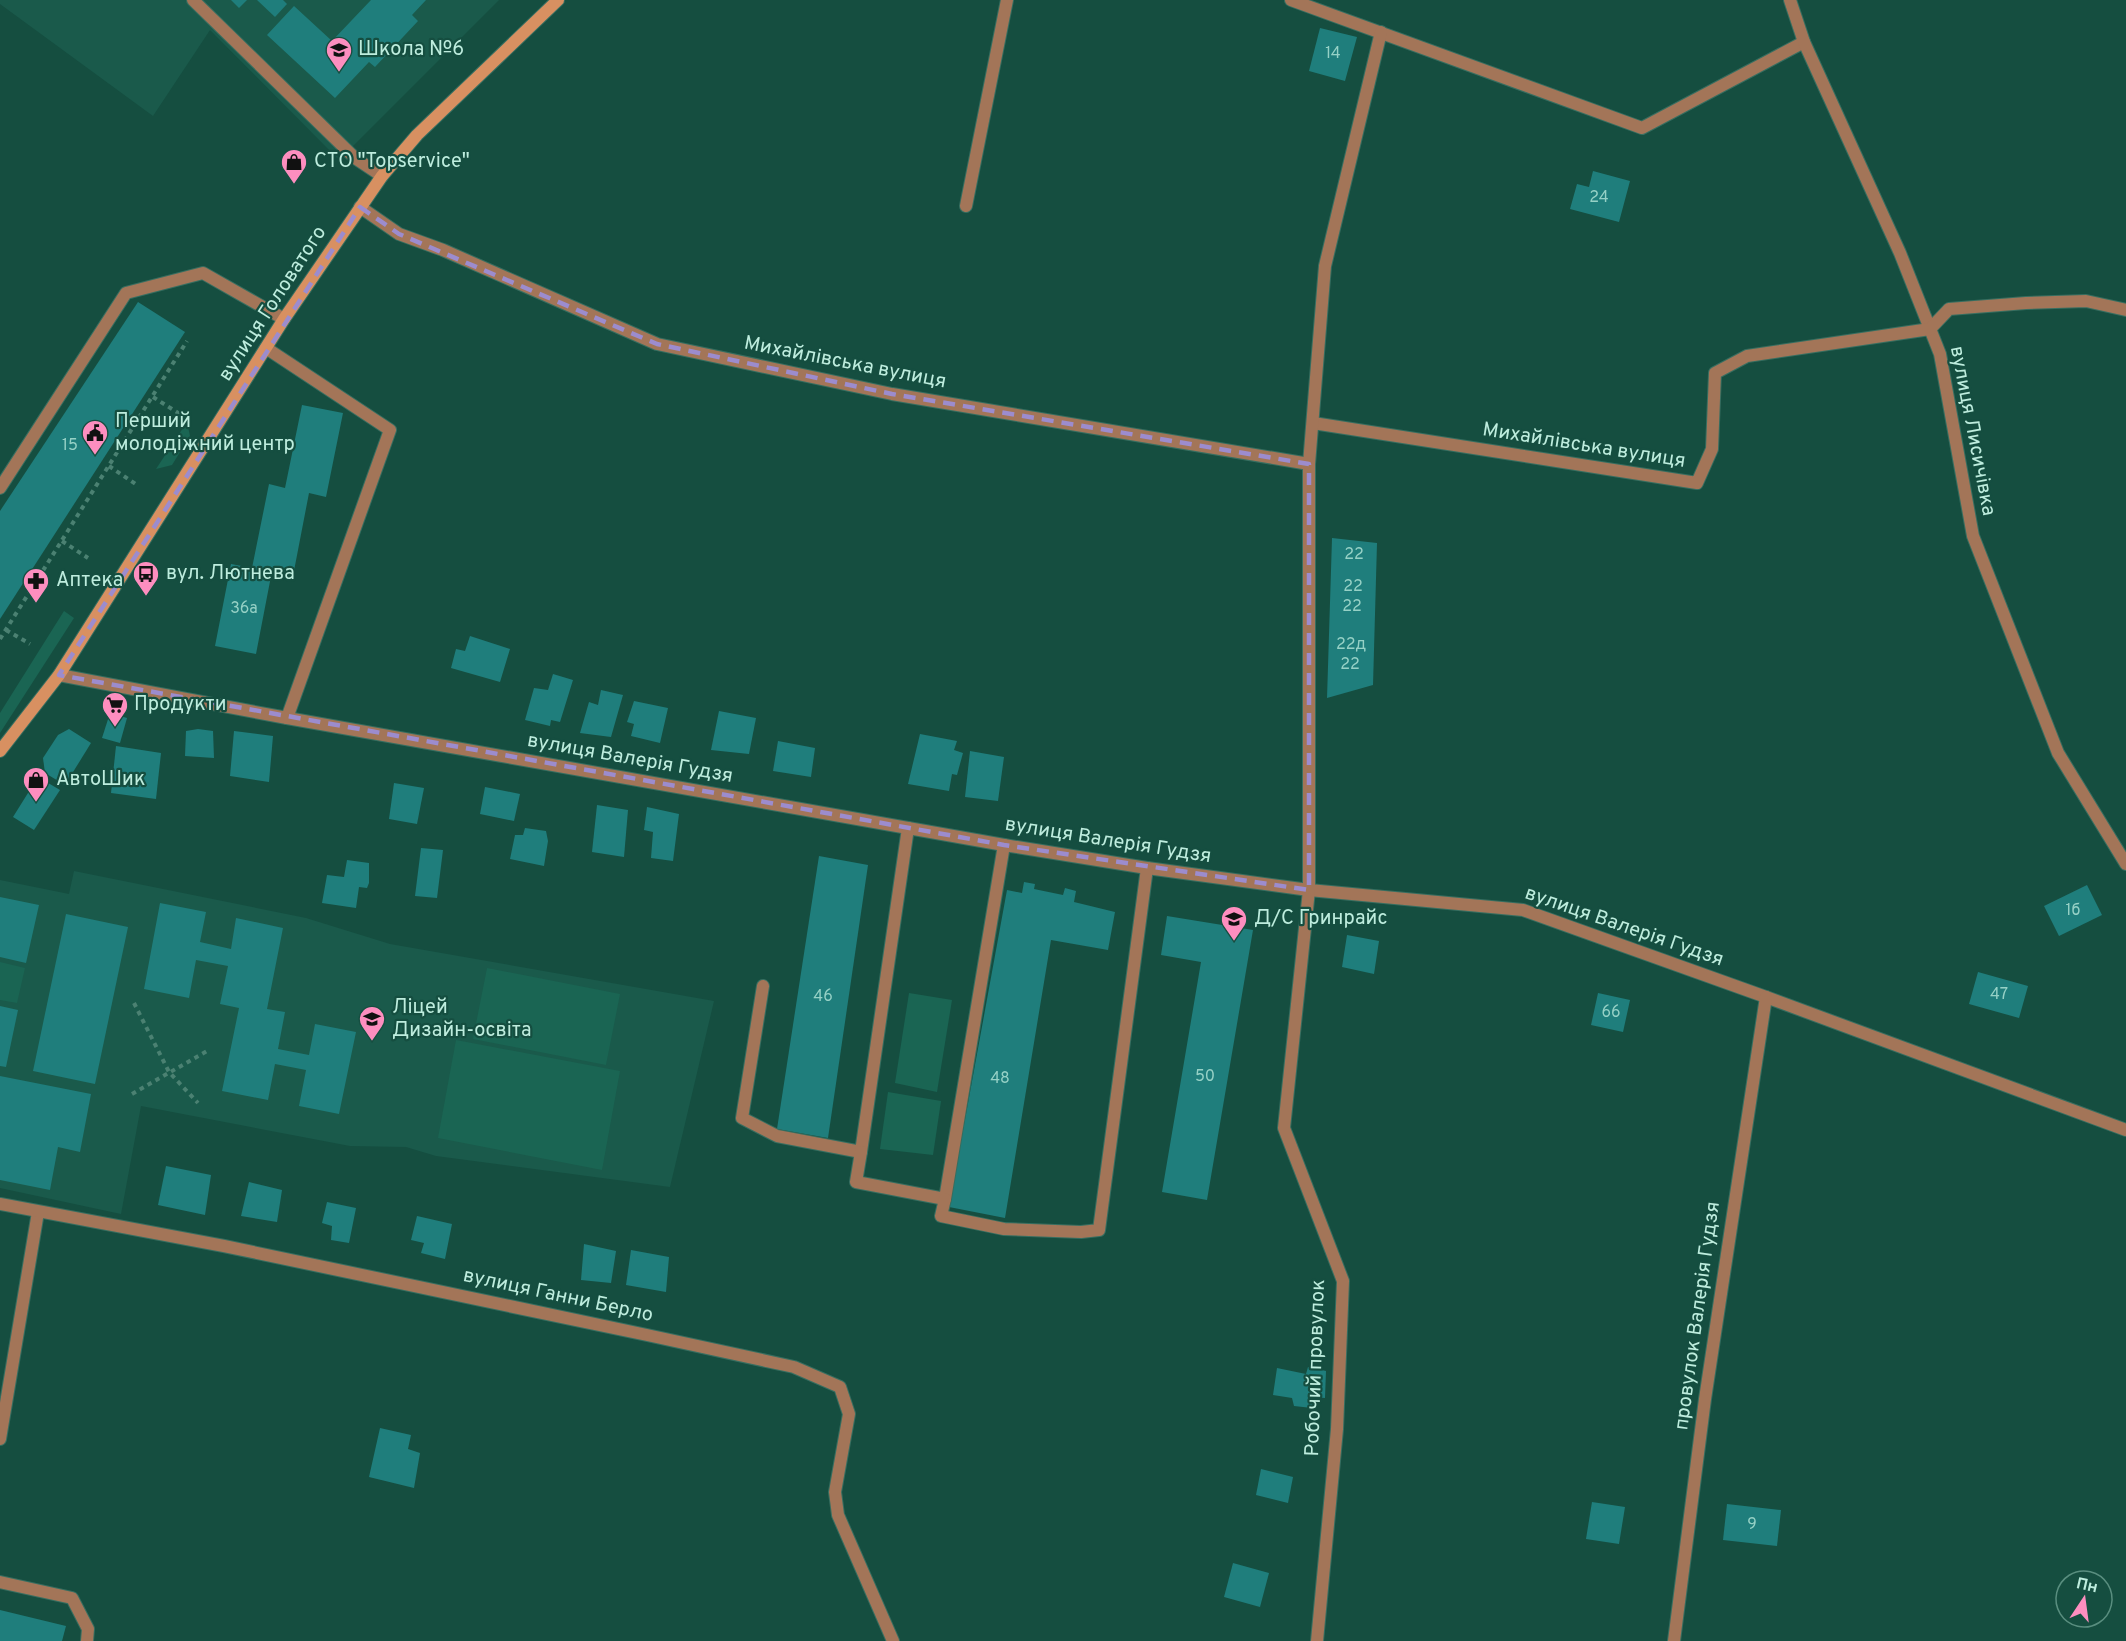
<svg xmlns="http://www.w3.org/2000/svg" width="2126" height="1641" font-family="Overpass,sans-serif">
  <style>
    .built { fill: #1a5a4b }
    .green { fill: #1a6553 }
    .building { fill: #1f7e7c }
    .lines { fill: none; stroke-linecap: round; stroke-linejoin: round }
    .lane-casing { stroke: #376e60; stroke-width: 14 }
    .street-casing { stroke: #376e60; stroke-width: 14 }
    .secondary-casing { stroke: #376e60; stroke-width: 14 }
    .path { stroke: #4b8172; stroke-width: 4; stroke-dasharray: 4.5 4.5; stroke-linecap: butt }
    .lane { stroke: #a37558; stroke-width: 12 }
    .street { stroke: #a37558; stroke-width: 12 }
    .secondary { stroke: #d89061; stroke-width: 12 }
    .marked { fill: none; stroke: #9c8cce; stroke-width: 4.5; stroke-dasharray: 12 8; stroke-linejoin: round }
    .labels { text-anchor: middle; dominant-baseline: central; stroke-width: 4.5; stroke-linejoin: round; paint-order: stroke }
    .number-label { font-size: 16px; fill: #96d1c6 }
    .poi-label { font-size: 20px; fill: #beedde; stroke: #154e40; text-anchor: start }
    .street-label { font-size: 20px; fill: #beedde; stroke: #154e40 }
  </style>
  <rect width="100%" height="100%" fill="#154e40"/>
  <g class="built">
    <path d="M0,0H499L339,160L210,30L153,116L0,4Z"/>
    <path d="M74,871L306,918L390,944L714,1001L670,1187L436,1156L406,1147L350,1146L141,1106L121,1214L0,1188V880L69,894Z"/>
  </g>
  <g class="green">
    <path d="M187,422L190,436L172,465L156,469Z"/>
    <path d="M64,611L74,618L0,733V713Z"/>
    <path d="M0,962L25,968L17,1003L0,1000Z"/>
    <path d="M487,968L620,994L606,1065L473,1039Z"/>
    <path d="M909,993L952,1000L937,1092L895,1083Z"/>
    <path d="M456,1040L620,1071L602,1170L438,1138Z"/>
    <path d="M888,1092L941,1101L933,1155L880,1149Z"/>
  </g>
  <g class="building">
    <path d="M231,0H247L239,8Z"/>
    <path d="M257,0H283L287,4L275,17Z"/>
    <path d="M371,0H426L412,15L418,21L375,67L369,62L335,98L267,35L294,6L332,41Z"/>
    <path d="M1320,28L1357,37L1345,81L1309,71Z"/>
    <path d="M1593,171L1630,181L1619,222L1570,209L1577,184L1589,187Z"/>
    <path d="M138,302L185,332L0,619V511Z"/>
    <path d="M302,405L343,413L326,497L309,493L293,576L272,571L256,654L215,646L231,564L252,568L269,484L285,488Z"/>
    <path d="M1332,538L1377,543L1373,685L1327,698Z"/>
    <path d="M470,636L510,649L500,682L451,668L456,649L465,651Z"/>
    <path d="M553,674L573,680L560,722L551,720L550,726L525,720L534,688L548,690Z"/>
    <path d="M601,690L623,695L611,737L580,733L589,702L598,705Z"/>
    <path d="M634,701L668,708L660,743L631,736L634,724L627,722Z"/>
    <path d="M719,711L756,718L749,754L711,750Z"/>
    <path d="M110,713L127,718L120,743L102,738Z"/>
    <path d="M69,729L91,743L65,785L45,773L43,758L58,735Z"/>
    <path d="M198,729L213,731L214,758L185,756L186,731Z"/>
    <path d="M234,731L273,736L269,782L230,776Z"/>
    <path d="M920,734L957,741L954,750L963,753L957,775L952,774L949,791L908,784Z"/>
    <path d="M778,741L815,748L811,777L773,771Z"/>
    <path d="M116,746L161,753L156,799L111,793Z"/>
    <path d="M970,751L1004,757L998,801L965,797Z"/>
    <path d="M38,777L60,790L34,830L13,817Z"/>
    <path d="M394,783L424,788L417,824L389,819Z"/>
    <path d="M485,787L520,794L514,821L480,814Z"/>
    <path d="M597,805L628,810L624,857L592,852Z"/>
    <path d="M647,807L679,814L673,861L651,858L653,832L644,830Z"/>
    <path d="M525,828L546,831L548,841L544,866L510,859L515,835H523Z"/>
    <path d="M421,848L443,850L437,898L415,896Z"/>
    <path d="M819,856L868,865L828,1138L777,1129Z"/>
    <path d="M347,860L369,863V883L367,888L359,887L356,908L322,903L327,875L344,877Z"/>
    <path d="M1024,882L1035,884L1034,889L1063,895L1065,888L1076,891L1074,902L1115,912L1108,950L1051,940L1005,1218L949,1207L1007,890L1022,893Z"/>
    <path d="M2087,885L2102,915L2059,936L2044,906Z"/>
    <path d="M0,897L39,905L26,963L0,957Z"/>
    <path d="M160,903L206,912L200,942L231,949L236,918L283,928L267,1009L285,1012L278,1049L309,1055L315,1024L356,1032L339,1114L299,1106L306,1070L275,1064L268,1100L222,1091L239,1008L220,1004L228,966L196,960L189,998L144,989Z"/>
    <path d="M66,914L128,927L95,1084L33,1071Z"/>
    <path d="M1167,916L1253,930L1207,1200L1162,1192L1201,962L1161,955Z"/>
    <path d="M1347,935L1379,941L1374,974L1342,967Z"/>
    <path d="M1978,972L2028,986L2019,1018L1969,1004Z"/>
    <path d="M1598,993L1630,1000L1623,1032L1591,1025Z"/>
    <path d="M0,1006L18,1010L6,1067L0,1066Z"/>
    <path d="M0,1076L91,1094L80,1152L58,1147L50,1190L0,1180Z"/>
    <path d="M166,1166L211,1175L205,1215L158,1205Z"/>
    <path d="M249,1182L282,1190L277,1222L241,1216Z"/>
    <path d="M327,1202L356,1208L349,1243L331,1240L332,1226L322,1223Z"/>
    <path d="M417,1216L452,1224L445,1259L421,1253L424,1243L411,1240Z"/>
    <path d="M584,1244L616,1251L611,1283L581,1280Z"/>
    <path d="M631,1250L669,1257L666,1292L626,1285Z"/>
    <path d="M1308,1367L1326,1371L1325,1398L1313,1397L1312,1408L1294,1406L1292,1398L1273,1395L1277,1368L1306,1374Z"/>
    <path d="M380,1428L411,1435L408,1449L420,1453L414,1488L369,1477Z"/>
    <path d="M1261,1469L1293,1477L1288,1503L1256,1495Z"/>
    <path d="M1592,1502L1625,1507L1619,1544L1586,1539Z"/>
    <path d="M1727,1504L1781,1510L1777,1546L1723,1540Z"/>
    <path d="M1233,1563L1269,1573L1260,1607L1224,1597Z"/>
    <path d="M0,1610L66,1626L62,1641H0Z"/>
  </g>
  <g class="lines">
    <g class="lane-casing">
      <g id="lane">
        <path d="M193,0L355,158L382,176"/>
        <path d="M966,206L1007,0"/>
        <path d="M266,348L390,430L287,718"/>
        <path d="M0,488L126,293L203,273L284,319"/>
        <path d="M0,1439L38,1212"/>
        <path d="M0,1582L72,1598L88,1629L87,1641"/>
      </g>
    </g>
    <g class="street-casing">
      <g id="street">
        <path d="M1291,0L1642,128L1804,42"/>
        <path d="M1790,0L1804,42L1900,253L1940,354L1973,536L2058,753L2126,864"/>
        <path d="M360,207L399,234L443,250L657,344L892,394L1309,464"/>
        <path d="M1313,423L1697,483L1712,449L1715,373L1747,356L1930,329L1949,309L2026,303L2086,301L2126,310"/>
        <path d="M59,675L287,718L1004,845L1147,868L1309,890L1523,910L1766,997L2126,1130"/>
        <path d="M763,986L742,1118L777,1136L861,1152L908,828"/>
        <path d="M861,1152L856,1182L945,1199L1004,845"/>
        <path d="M945,1199L941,1216L1004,1229L1081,1232L1099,1230L1147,868"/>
        <path d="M0,1204L224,1246L647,1335L794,1367L840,1387L849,1414L835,1492L838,1515L893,1641"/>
        <path d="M1317,1641L1337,1429L1343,1281L1284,1128L1309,890V464L1325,266L1381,32"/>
        <path d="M1674,1641L1705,1399L1766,997"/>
      </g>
    </g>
    <g class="secondary-casing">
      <path id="secondary" d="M0,751L59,675L284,319L382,176L417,135L558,0"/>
    </g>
    <g class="path">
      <path d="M153,397L183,416"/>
      <path d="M109,466L137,485"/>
      <path d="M62,541L88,558"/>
      <path d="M6,630L30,644"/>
      <path d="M0,639L187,341"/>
      <path d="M134,1003L169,1072L198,1103"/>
      <path d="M132,1094L207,1051"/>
    </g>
    <use href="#lane" class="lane"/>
    <use href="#street" class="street"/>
    <use href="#secondary" class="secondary"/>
  </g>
  <path class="marked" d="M360,207L399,234L657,344L892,394L1309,464V890L1004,845L59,675Z"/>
  <defs>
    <g id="school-pin" transform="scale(1.35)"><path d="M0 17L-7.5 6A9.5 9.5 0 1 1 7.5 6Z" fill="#fd8ebf" stroke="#154e40"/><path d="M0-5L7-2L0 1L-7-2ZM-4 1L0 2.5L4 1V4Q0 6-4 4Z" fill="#111"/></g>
    <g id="shop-pin" transform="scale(1.35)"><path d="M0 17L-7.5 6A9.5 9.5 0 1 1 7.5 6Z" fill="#fd8ebf" stroke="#154e40"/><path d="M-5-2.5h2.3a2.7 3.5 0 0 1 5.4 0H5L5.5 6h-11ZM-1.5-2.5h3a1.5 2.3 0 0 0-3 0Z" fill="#111"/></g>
    <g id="civic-pin" transform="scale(1.35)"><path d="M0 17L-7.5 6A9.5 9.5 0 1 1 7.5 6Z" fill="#fd8ebf" stroke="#154e40"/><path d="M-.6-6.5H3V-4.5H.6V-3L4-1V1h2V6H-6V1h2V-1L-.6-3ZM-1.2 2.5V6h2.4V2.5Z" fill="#111"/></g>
    <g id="bus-pin" transform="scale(1.35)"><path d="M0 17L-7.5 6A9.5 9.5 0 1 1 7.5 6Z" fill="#fd8ebf" stroke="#154e40"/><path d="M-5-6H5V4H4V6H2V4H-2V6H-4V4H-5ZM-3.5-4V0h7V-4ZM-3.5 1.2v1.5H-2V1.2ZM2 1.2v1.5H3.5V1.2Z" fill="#111"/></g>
    <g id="pharmacy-pin" transform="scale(1.35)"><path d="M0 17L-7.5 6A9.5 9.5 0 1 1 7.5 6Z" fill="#fd8ebf" stroke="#154e40"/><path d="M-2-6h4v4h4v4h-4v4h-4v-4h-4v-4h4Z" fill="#111"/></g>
    <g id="supermarket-pin" transform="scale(1.35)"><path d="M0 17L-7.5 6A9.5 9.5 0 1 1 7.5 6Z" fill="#fd8ebf" stroke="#154e40"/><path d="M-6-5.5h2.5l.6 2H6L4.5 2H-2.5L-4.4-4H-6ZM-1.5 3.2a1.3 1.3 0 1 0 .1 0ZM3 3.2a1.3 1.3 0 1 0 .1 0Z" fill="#111"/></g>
  </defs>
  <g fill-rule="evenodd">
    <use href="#school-pin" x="339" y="50"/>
    <use href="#shop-pin" x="294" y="162"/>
    <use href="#civic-pin" x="95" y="433"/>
    <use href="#bus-pin" x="146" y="574"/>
    <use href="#pharmacy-pin" x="36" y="581"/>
    <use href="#supermarket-pin" x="115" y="705"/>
    <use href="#shop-pin" x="36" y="780"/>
    <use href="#school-pin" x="1234" y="919"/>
    <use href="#school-pin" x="372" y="1019"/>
  </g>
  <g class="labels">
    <g class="number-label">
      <text x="1333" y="54">14</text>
      <text x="1599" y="198">24</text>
      <text x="70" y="446">15</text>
      <text x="1354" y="555">22</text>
      <text x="1353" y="587">22</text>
      <text x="1352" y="607">22</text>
      <text x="244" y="609">36а</text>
      <text x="1351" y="645">22д</text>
      <text x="1350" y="665">22</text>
      <text x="2073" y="911">1б</text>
      <text x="1999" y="995">47</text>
      <text x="823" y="997">46</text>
      <text x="1611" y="1013">66</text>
      <text x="1205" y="1077">50</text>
      <text x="1000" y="1079">48</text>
      <text x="1752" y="1525">9</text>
    </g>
    <g class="poi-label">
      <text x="358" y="50">Школа №6</text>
      <text x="314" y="162">СТО "Topservice"</text>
      <text x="115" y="422">Перший<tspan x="115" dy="23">молодіжний центр</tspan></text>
      <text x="166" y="574">вул. Лютнева</text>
      <text x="56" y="581">Аптека</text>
      <text x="134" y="705">Продукти</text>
      <text x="56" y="780">АвтоШик</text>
      <text x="1254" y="919">Д/С Гринрайс</text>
      <text x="392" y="1008">Ліцей<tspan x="392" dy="23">Дизайн-освіта</tspan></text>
    </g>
    <g class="street-label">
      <text transform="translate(273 304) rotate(-57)">вулиця Головатого</text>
      <text transform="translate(845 363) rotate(11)">Михайлівська вулиця</text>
      <text transform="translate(1972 431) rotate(79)">вулиця Лисичівка</text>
      <text transform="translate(1584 446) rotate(9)">Михайлівська вулиця</text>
      <text transform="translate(630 759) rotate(10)">вулиця Валерія Гудзя</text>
      <text transform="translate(1108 841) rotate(9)">вулиця Валерія Гудзя</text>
      <text transform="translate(1624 927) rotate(19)">вулиця Валерія Гудзя</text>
      <text transform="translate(558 1296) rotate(12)">вулиця Ганни Берло</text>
      <text transform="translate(1698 1316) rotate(-82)">провулок Валерія Гудзя</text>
      <text transform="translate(1316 1368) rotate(-88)">Робочий провулок</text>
    </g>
  </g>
  <g transform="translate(2084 1599) rotate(13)"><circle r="28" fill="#154e40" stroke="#598e7f" stroke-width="1.5"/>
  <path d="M0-4.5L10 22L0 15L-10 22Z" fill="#fd8ebf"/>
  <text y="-9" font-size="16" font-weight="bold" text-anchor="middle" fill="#beedde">Пн</text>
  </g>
</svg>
